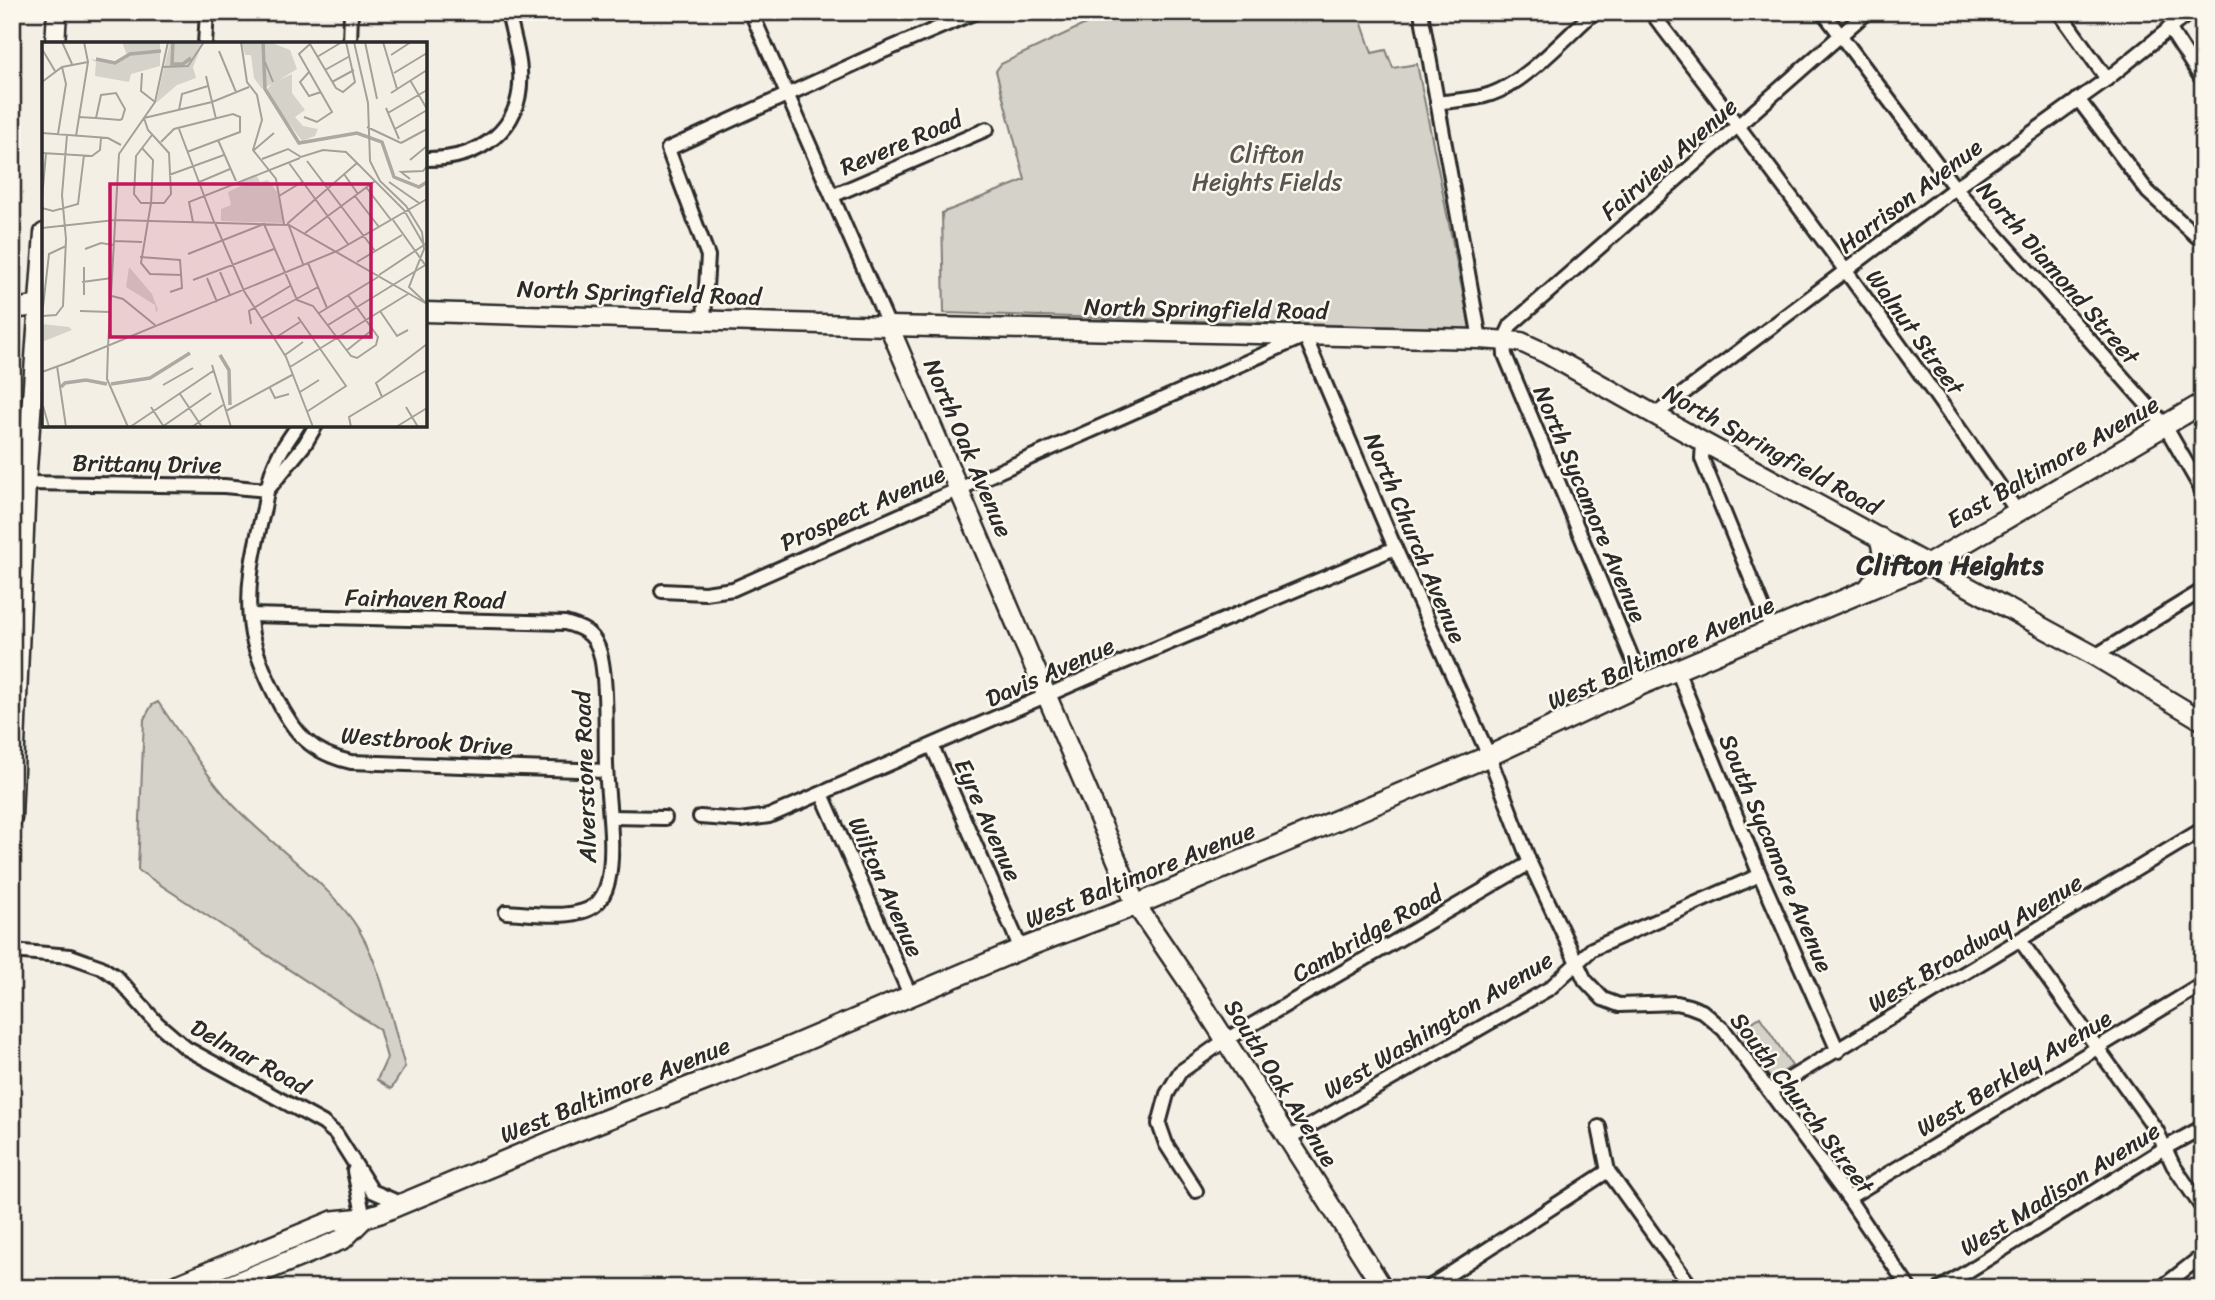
<svg xmlns="http://www.w3.org/2000/svg" width="2215" height="1300" font-family="Sriracha,sans-serif">
  <style>
    .green { fill: #d5d2c9; stroke: #807e7a; stroke-width: 2 }
    .lines { fill: none; stroke-linecap: round; stroke-linejoin: round }
    .street-casing { stroke: #2b2b2b; stroke-width: 18 }
    .secondary-casing { stroke: #2b2b2b; stroke-width: 23 }
    .primary-casing { stroke: #2b2b2b; stroke-width: 24 }
    .street { stroke: #fbf7ec; stroke-width: 12 }
    .secondary { stroke: #fbf7ec; stroke-width: 18 }
    .primary { stroke: #fbf7ec; stroke-width: 19 }
    .labels { text-anchor: middle; dominant-baseline: central; stroke-width: 5; stroke-linejoin: round; paint-order: stroke }
    .street-label { font-size: 24px; fill: #2b2b2b; stroke: #fbf7ec }
    .park-label { font-size: 24px; fill: #565552; stroke: #fbf7ec }
    .quarter-label { font-size: 28px; font-weight: bold; fill: #2b2b2b; stroke: #fbf7ec }
    .inset-river { fill: none; stroke: #aca9a2; stroke-width: 3.5 }
    .inset-road { fill: none; stroke: #a3a19a; stroke-width: 2 }
    .view { fill: #c2185b; fill-opacity: 0.15; stroke: #c2185b; stroke-width: 3.5 }
    .inset-edge { fill: none; stroke: #2b2b2b; stroke-width: 3.5 }
  </style>
  <rect width="100%" height="100%" fill="#f3efe4"/>
  <filter id="ink" filterUnits="userSpaceOnUse"><feTurbulence type="fractalNoise" baseFrequency=".0143" numOctaves="2"/><feDisplacementMap in="SourceGraphic" scale="14" xChannelSelector="R" yChannelSelector="G"/><feConvolveMatrix kernelMatrix="1 2 1 2 8 2 1 2 1" color-interpolation-filters="sRGB"/></filter>
  <g filter="url(#ink)">
    <g class="green">
      <path d="M1111,12H1358L1372,53L1386,50L1393,68L1417,64L1470,329L944,313L942,213L1025,180L996,71L1001,64Z"/>
      <path d="M158,702C184,739 209,781 241,813C277,849 333,887 359,930C383,971 392,1022 405,1067L391,1089L377,1080L387,1058L379,1029L138,870L144,719L152,705Z"/>
      <path d="M1760,1017L1792,1066L1774,1078L1769,1077L1739,1031Z"/>
    </g>
    <g class="lines">
      <g class="street-casing">
        <g id="street">
          <path d="M751,12L889,326"/>
          <path d="M1421,12L1480,339"/>
          <path d="M1651,12C1777,175 1899,341 2017,511"/>
          <path d="M1823,12L1955,188L2164,424L2203,492"/>
          <path d="M2059,12L2107,79"/>
          <path d="M2169,28L2203,81"/>
          <path d="M205,44L207,12"/>
          <path d="M350,44L351,12"/>
          <path d="M2078,99L2148,192L2203,242"/>
          <path d="M1437,103C1454,100 1475,100 1491,94C1526,82 1566,37 1594,12"/>
          <path d="M425,159C479,160 524,130 520,71C519,52 512,32 508,12"/>
          <path d="M832,196L987,129"/>
          <path d="M704,319L708,256L668,149L872,56L976,12"/>
          <path d="M1656,414L1955,188L2107,79L2190,12"/>
          <path d="M298,425C292,435 283,446 278,457C270,472 267,491 264,508C254,550 244,591 252,635C257,658 267,679 277,699C295,735 312,753 351,762L606,771"/>
          <path d="M1703,442L1702,459L1772,630"/>
          <path d="M26,483L224,486L267,490"/>
          <path d="M270,487L305,444L316,425"/>
          <path d="M662,591L705,593L733,589L1305,336L1395,548L1489,756L1530,863L1585,980L1603,999L1619,1005L1677,1003L1689,1006L1702,1011L1724,1030L1848,1198L1909,1288"/>
          <path d="M250,615L565,623C580,627 592,632 598,647C608,672 605,735 606,764C607,801 616,846 608,882C606,890 602,899 595,905C575,921 531,913 506,912"/>
          <path d="M2095,656L2203,590"/>
          <path d="M1677,670L1760,875L1838,1051"/>
          <path d="M1643,684L1505,355L1504,340L1511,325L1867,12"/>
          <path d="M932,746L1021,949"/>
          <path d="M822,794L911,997"/>
          <path d="M610,817L665,818"/>
          <path d="M700,817L740,820L769,816L1112,667L1395,548"/>
          <path d="M2020,940L2157,1131L2173,1165L2203,1209"/>
          <path d="M12,951L70,956L101,967L116,977L157,1023L186,1048L323,1123L336,1134L372,1191L402,1204"/>
          <path d="M1769,1091L2203,829"/>
          <path d="M1599,1127L1608,1171L1692,1288"/>
          <path d="M1287,1139L1550,988L1592,949L1760,875"/>
          <path d="M354,1171L364,1218"/>
          <path d="M1196,1191L1166,1144L1159,1124L1167,1094L1180,1072L1224,1041L1530,863"/>
          <path d="M1848,1198L2203,984"/>
          <path d="M1428,1288L1608,1171"/>
          <path d="M1941,1288L2165,1148L2203,1127"/>
          <path d="M2161,1288L2203,1255"/>
        </g>
      </g>
      <g class="secondary-casing">
        <g id="secondary">
          <path d="M55,44L57,12"/>
          <path d="M12,309L44,305"/>
          <path d="M425,312L889,326L1480,339L1521,342L1545,353L1703,442L2095,656L2203,721"/>
          <path d="M889,326L1136,905L1191,986L1383,1288"/>
          <path d="M12,818L26,483L44,233"/>
        </g>
      </g>
      <g class="primary-casing">
        <g id="primary">
          <path d="M1867,590C1884,569 1887,565 1880,538"/>
          <path d="M170,1288L333,1221L364,1218L380,1213L564,1136L773,1054L1021,949L1136,905L1489,756L1643,684L1929,564L2203,403"/>
          <path d="M223,1288L343,1239L364,1218"/>
        </g>
      </g>
      <use href="#street" class="street"/>
      <use href="#secondary" class="secondary"/>
      <use href="#primary" class="primary"/>
    </g>
  </g>
  <g class="labels">
    <g class="street-label">
      <text transform="translate(901 143) rotate(-23)">Revere Road</text>
      <text transform="translate(1669 159) rotate(-41)">Fairview Avenue</text>
      <text transform="translate(1910 196) rotate(-37)">Harrison Avenue</text>
      <text transform="translate(2058 273) rotate(49)">North Diamond Street</text>
      <text transform="translate(639 293) rotate(2)">North Springfield Road</text>
      <text transform="translate(1206 309) rotate(1)">North Springfield Road</text>
      <text transform="translate(1915 332) rotate(54)">Walnut Street</text>
      <text transform="translate(968 448) rotate(67)">North Oak Avenue</text>
      <text transform="translate(1772 450) rotate(29)">North Springfield Road</text>
      <text transform="translate(2053 462) rotate(-30)">East Baltimore Avenue</text>
      <text transform="translate(147 464) rotate(1)">Brittany Drive</text>
      <text transform="translate(1590 504) rotate(67)">North Sycamore Avenue</text>
      <text transform="translate(863 508) rotate(-24)">Prospect Avenue</text>
      <text transform="translate(1415 538) rotate(67)">North Church Avenue</text>
      <text transform="translate(425 599) rotate(1)">Fairhaven Road</text>
      <text transform="translate(1661 653) rotate(-24)">West Baltimore Avenue</text>
      <text transform="translate(1050 672) rotate(-24)">Davis Avenue</text>
      <text transform="translate(427 741) rotate(4)">Westbrook Drive</text>
      <text transform="translate(585 777) rotate(-92)">Alverstone Road</text>
      <text transform="translate(988 820) rotate(66)">Eyre Avenue</text>
      <text transform="translate(1776 853) rotate(67)">South Sycamore Avenue</text>
      <text transform="translate(1140 875) rotate(-22)">West Baltimore Avenue</text>
      <text transform="translate(886 887) rotate(66)">Wilton Avenue</text>
      <text transform="translate(1367 934) rotate(-30)">Cambridge Road</text>
      <text transform="translate(1975 943) rotate(-31)">West Broadway Avenue</text>
      <text transform="translate(1438 1025) rotate(-31)">West Washington Avenue</text>
      <text transform="translate(250 1057) rotate(29)">Delmar Road</text>
      <text transform="translate(2014 1073) rotate(-31)">West Berkley Avenue</text>
      <text transform="translate(1281 1083) rotate(58)">South Oak Avenue</text>
      <text transform="translate(615 1090) rotate(-22)">West Baltimore Avenue</text>
      <text transform="translate(1802 1103) rotate(53)">South Church Street</text>
      <text transform="translate(2060 1189) rotate(-32)">West Madison Avenue</text>
    </g>
    <g class="park-label">
      <text x="1267" y="154">Clifton<tspan x="1267" dy="28">Heights Fields</tspan></text>
    </g>
    <g class="quarter-label">
      <text x="1950" y="564">Clifton Heights</text>
    </g>
  </g>
  <g transform="translate(42 42)">
    <rect width="385" height="385" fill="#f3efe4"/>
    <path d="M80,0H118V24L89,32L87,40L53,34L54,20L48,17L71,21L85,13ZM128,0H161L151,25L154,36L135,43L114,61ZM228,0L248,8L255,27L237,38L250,32V51L263,68L253,75L261,84L276,87L273,94L260,99L229,57L225,47L230,42L220,47L212,36L209,13H203L200,1ZM215,134L218,140L226,138L235,150L241,181L179,179V167L189,163L186,150L201,143V137ZM87,225L110,252L116,268L114,270L113,263L84,245ZM0,282L27,285L30,288L0,300Z" fill="#d5d2c9"/>
    <path class="inset-river" d="M131,0L130,22H141L149,16M221,0L223,47L257,101L315,91L340,100L352,135L377,145L385,140M54,17L73,21L88,12L119,9M178,313L187,328L188,363M69,342L108,336L148,311M19,345L23,341L44,338L65,342"/>
    <path class="inset-road" d="M20,0L30,22M199,0L205,40L215,53L220,78L211,108L234,137L242,182M312,0L326,61L328,119L338,139L364,164L380,190L382,207L367,245L385,262M323,0L335,57M341,0L355,47M268,2L294,46L301,50L313,40L304,0M0,7L13,29M177,9L194,50M349,13L369,0M275,15L300,0M223,20L231,40M120,25L146,24L162,0M283,28L308,14M267,30L258,40L267,54L279,50M100,31L99,49L113,60M352,31L385,11M164,34L174,77M368,38L385,67M0,40L20,25L46,20M290,40L312,28M349,51L385,28M344,66L357,97M137,68L140,52L166,44M346,71L385,48M36,75L54,76L78,78L80,77L83,67L74,51L59,53L54,76M262,75L275,80L290,70L257,12L269,1M325,85L359,101M137,87L172,180M353,87L385,68M0,91L66,96L79,103M16,92L24,42L20,25M110,93L94,114L92,152L99,161H122L129,152L127,111L106,88L102,76L170,60L207,45M34,94L46,20L42,0M176,98L194,139M119,100L132,87L191,72L198,75V90L145,110M359,101L385,87M100,106L111,118L109,163M212,108L232,91M0,111L50,114L58,108L59,96M220,117L246,107L259,115L281,108L304,110L362,168L382,203M368,118L385,104M265,119L333,209M247,121L306,202M302,132L316,152M127,133L182,113M368,137L359,130L381,129L385,124M347,140L377,161M155,141L188,127M324,145L349,178M237,154L260,140M313,154L337,185M0,157L4,111M109,161L99,221L108,232L140,233M0,166L11,169L36,162L42,113M351,178L384,224M151,180L147,160L258,116M173,181L202,249L244,315L271,385M0,186L73,178L247,183L385,262M263,191L333,139M73,199L100,200M43,207L59,201L71,203M146,212L222,182L255,258L271,264L309,314L315,316L334,303L336,295L306,253M98,215L138,218L140,246L128,250M315,220L360,193M266,221L285,266M261,222L246,181L315,121M42,225V253M178,230L188,253M337,233L385,201M165,236L175,260M151,238L232,207M40,240L70,236M70,254L81,257L113,283M38,269L68,270M338,269L355,294L366,288M277,271L336,235M0,274L14,273L21,264L24,197L20,153L25,93M0,274L7,212L24,204M256,275L304,344L266,369M220,276L276,245M209,282L207,269L248,244M286,283L385,222M233,296L258,280M66,305L65,337L86,385M66,305L77,112L113,60L126,0M304,309L330,288M243,313L261,300M29,319L295,209L385,157M170,323L189,385M15,324L24,385M248,325L366,252M0,330L33,318M121,343L151,326M228,346L233,356L247,352M258,350L277,338M138,352L160,385M340,355L334,341L385,302M1,364L7,385M109,365L122,385M364,365L376,385M184,369L250,333M88,385L171,329M120,385L169,351M150,385L181,363M309,385L307,375L385,328M354,385L385,366"/>
    <path class="view" d="M68,142H329V295H68Z"/>
    <rect width="385" height="385" class="inset-edge"/>
  </g>
  <rect width="2215" height="1300" fill="none" stroke="#fbf7ec" stroke-width="42"/>
  <rect x="21" y="21" width="2173" height="1258" fill="none" stroke="#2b2b2b" stroke-width="2.5" filter="url(#ink)"/>
</svg>
